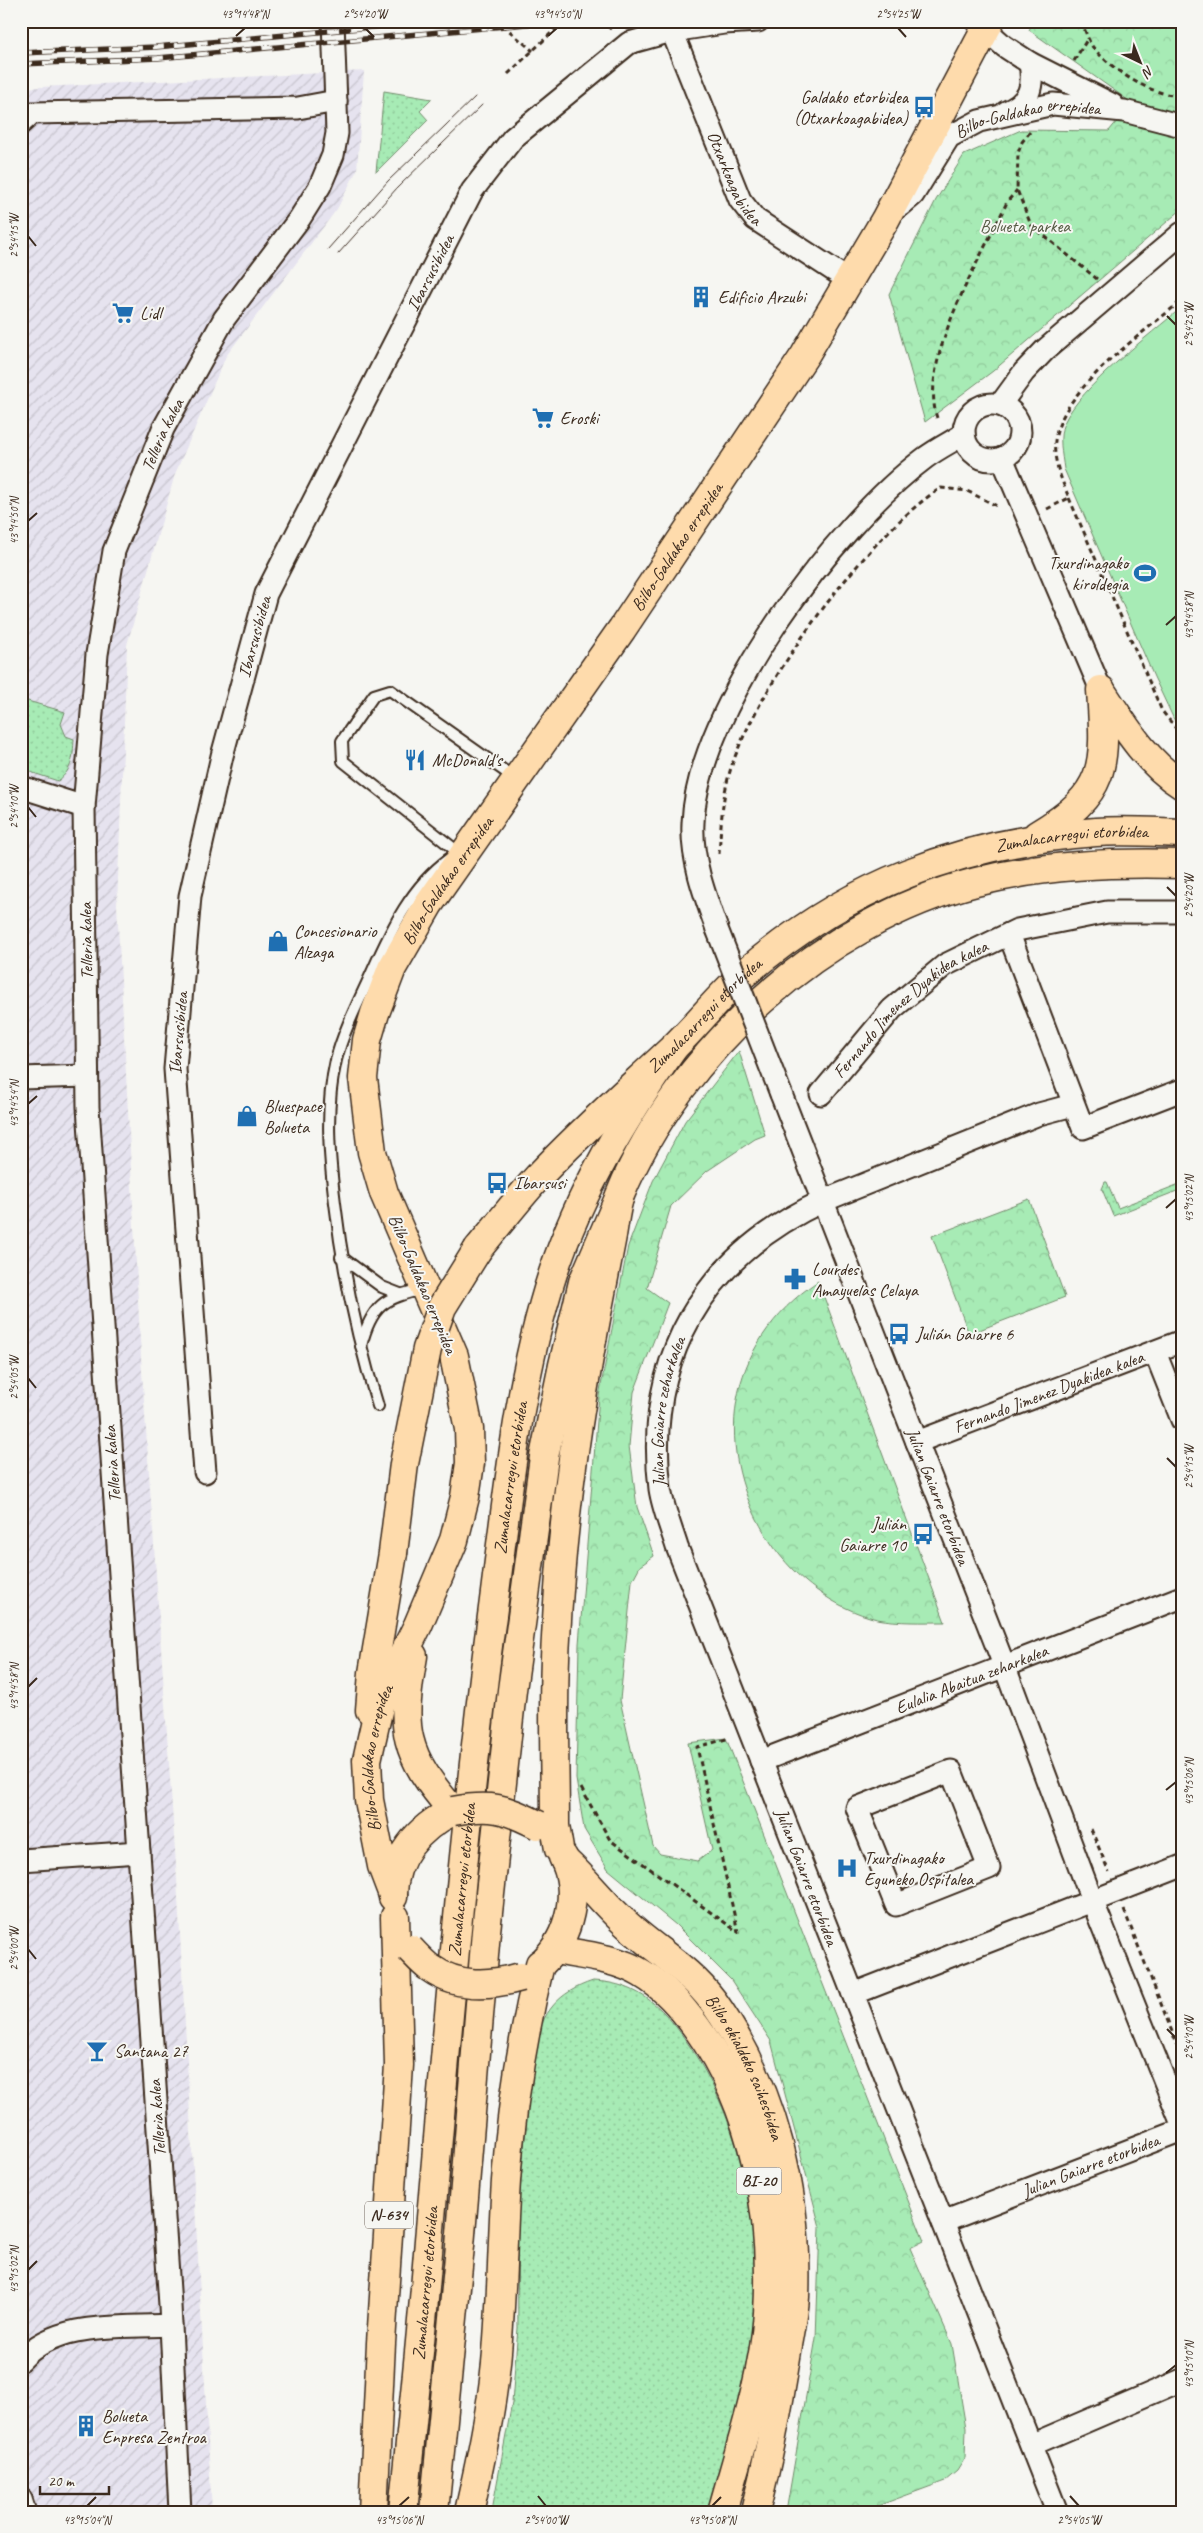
<svg xmlns="http://www.w3.org/2000/svg" width="1203" height="2533" font-family="Caveat,sans-serif">
  <style>
    .industrial { fill: url(#industrial-furrows) }
    .grass { fill: url(#grass-dots); stroke: #718a6a }
    .forest { fill: url(#forest-crowns); stroke: #718a6a }
    .pitch { fill: #a7ebb5; stroke: #718a6a }
    .lines { fill: none; stroke-linecap: round; stroke-linejoin: round }
    .lane-casing { stroke: #3b2a1e; stroke-width: 14 }
    .street-casing { stroke: #3b2a1e; stroke-width: 25 }
    .primary-casing { stroke: #3b2a1e; stroke-width: 31 }
    .highway-casing { stroke: #3b2a1e; stroke-width: 31 }
    .path { stroke: #3b2a1e; stroke-width: 3; stroke-dasharray: 5 4; stroke-linecap: butt }
    .lane { stroke: #f6f6f2; stroke-width: 10 }
    .street { stroke: #f6f6f2; stroke-width: 21 }
    .primary { stroke: #fedbac; stroke-width: 28 }
    .highway { stroke: #fedbac; stroke-width: 28 }
    .tram { stroke: #3b2a1e; stroke-width: 1 }
    .rail-casing { stroke: #3b2a1e; stroke-width: 5.5 }
    .rail { stroke: #f6f6f2; stroke-width: 4; stroke-dasharray: 11; stroke-linecap: butt }
    .street-bridge-casing { stroke: #3b2a1e; stroke-width: 25; stroke-linecap: butt }
    .primary-bridge-casing { stroke: #3b2a1e; stroke-width: 31; stroke-linecap: butt }
    .street-bridge { stroke: #f6f6f2; stroke-width: 21 }
    .primary-bridge { stroke: #fedbac; stroke-width: 28 }
    .ticks { fill: none; stroke: #3b2a1e; stroke-width: 2 }
    .labels { text-anchor: middle; dominant-baseline: central; stroke-width: 4; stroke-linejoin: round; paint-order: stroke }
    .shield { fill: #f6f6f2; stroke: #73675e; stroke-width: 1 }
    .shield-label { font-size: 16px; font-weight: bold; fill: #3b2a1e }
    .poi-label { font-size: 18px; fill: #3b2a1e; stroke: #f6f6f2; text-anchor: start }
    .street-label { font-size: 18px; fill: #3b2a1e; stroke: #f6f6f2 }
    .park-label { font-size: 18px; fill: #565a44; stroke: #f6f6f2 }
    .neatline { fill: none; stroke: #3b2a1e; stroke-width: 2 }
    .ticks-label { font-size: 12px; text-anchor: middle; fill: #3b2a1e }
  </style>
  <defs>
    <pattern id="industrial-furrows" width="10" height="10" patternUnits="userSpaceOnUse" patternTransform="scale(1.25)"><rect width="10" height="10" fill="#e6e3ef"/><path d="M-1 1l2-2M0 10L10 0M9 11l2-2" fill="none" stroke="#c6c3cc"/></pattern>
    <pattern id="grass-dots" width="8" height="8" patternUnits="userSpaceOnUse" patternTransform="scale(1.25)"><rect width="8" height="8" fill="#a7ebb5"/><path d="M2 2h.1M6 6h.1" fill="none" stroke="#91ca9b" stroke-width="1.8" stroke-linecap="round"/></pattern>
    <pattern id="forest-crowns" width="20" height="18" patternUnits="userSpaceOnUse" patternTransform="scale(1.25)"><rect width="20" height="18" fill="#a7ebb5"/><path d="M2 6a3 3 0 1 1 6 0M12 15a3 3 0 1 1 6 0" fill="none" stroke="#91ca9b"/></pattern>
  </defs>
  <rect width="100%" height="100%" fill="#f6f6f2"/>
  <filter id="ink" filterUnits="userSpaceOnUse"><feTurbulence type="fractalNoise" baseFrequency=".02" numOctaves="2"/><feDisplacementMap in="SourceGraphic" scale="10" xChannelSelector="R" yChannelSelector="G"/><feConvolveMatrix kernelMatrix="1 2 1 2 8 2 1 2 1" color-interpolation-filters="sRGB"/></filter>
  <g filter="url(#ink)">
    <path class="industrial" d="M364,71L357,170L337,209L226,356L175,474L127,645L117,905L141,1357L177,1880L212,2512H21V88Z"/>
    <g class="grass">
      <path d="M384,91L432,99L420,111L428,120L376,172Z"/>
      <path d="M21,699L65,712L61,724L66,736L74,739C73,757 73,769 58,781L21,769Z"/>
      <path d="M1105,1182H1107L1118,1208L1182,1183V1189L1113,1216L1102,1189Z"/>
      <path d="M593,1981C641,1983 666,2010 691,2048C732,2111 748,2175 754,2248C755,2272 757,2297 754,2320C746,2385 725,2449 707,2512L492,2510L512,2403L518,2328L517,2225L533,2047C544,2011 557,1993 593,1981Z"/>
    </g>
    <g class="forest">
      <path d="M1034,21H1182V209L993,371L925,422L889,294L936,200L964,155L1021,130L1109,131L1132,103L1029,30Z"/>
      <path d="M739,1051L765,1135L755,1139L707,1171L671,1206L647,1288L668,1303L634,1392L629,1446L637,1507L654,1556L640,1566L632,1581L620,1700L653,1846L660,1854L698,1861L712,1850L688,1743L726,1738L924,2241L910,2248L952,2344L966,2428L965,2458L957,2471L945,2481L861,2512H786L816,2338L820,2227L771,2041L731,1980L676,1925L608,1869L584,1829L576,1779L579,1644L599,1396L628,1246L653,1181L685,1121Z"/>
      <path d="M1029,1199L1065,1297L969,1334L932,1236Z"/>
      <path d="M818,1281L945,1622C923,1622 899,1623 877,1619C835,1609 795,1579 771,1543C710,1451 725,1344 818,1281Z"/>
    </g>
    <path class="pitch" d="M1182,307V731L1178,728L1154,677L1064,469C1062,454 1058,437 1064,423C1080,387 1150,335 1182,307Z"/>
    <g class="lines">
      <g class="lane-casing">
        <g id="lane">
          <path d="M458,852L343,761L342,741L374,695L390,690L516,779"/>
          <path d="M341,1257L382,1287L400,1294"/>
          <path d="M361,1346C371,1306 384,1297 424,1289"/>
          <path d="M378,1406C357,1339 343,1272 335,1203C329,1155 325,1108 336,1060C343,1031 361,997 373,970C392,928 411,887 449,859"/>
        </g>
      </g>
      <g class="street-casing">
        <g id="street">
          <path d="M976,21L1004,46L1030,63L1113,105"/>
          <path id="s1" d="M672,31L740,200L755,219L850,281"/>
          <path d="M1006,112C1030,102 1034,87 1030,63"/>
          <path d="M21,123L32,113L298,108L336,101"/>
          <path id="s2" d="M900,206L913,195L949,137L979,121L1053,104L1124,111L1182,126"/>
          <circle cx="992" cy="432" r="28"/>
          <path d="M1000,405L1024,372L1045,350L1182,233"/>
          <path d="M1002,458L1101,690"/>
          <path d="M21,787L84,807"/>
          <path d="M717,929C705,896 691,859 693,823C697,709 835,525 925,458C937,449 951,442 964,434"/>
          <path d="M1009,934L1083,1128L1182,1090"/>
          <path d="M21,1078L87,1076"/>
          <path id="s3" d="M781,1094L1004,1665L1092,1900L1182,2124"/>
          <path id="s4" d="M821,1094L892,1009L945,965L1017,930L1107,912H1182"/>
          <path d="M1155,1352L1182,1420"/>
          <path id="s5" d="M917,1442L1182,1341"/>
          <path id="s6" d="M205,1472L175,1069L190,896L222,756L266,594L472,191L513,138L629,43L672,31L724,23L758,21"/>
          <path id="s7" d="M761,1761L1182,1597"/>
          <path d="M951,1771L989,1868L896,1905L857,1808Z"/>
          <path d="M21,1860L139,1852"/>
          <path d="M853,1994L1182,1866"/>
          <path id="s8" d="M943,2222L1182,2130"/>
          <path d="M21,2360C58,2320 121,2328 171,2325"/>
          <path d="M1031,2445L1182,2380"/>
          <path d="M21,2499L25,2512"/>
          <path id="s9" d="M180,2512L170,2305L88,1107L84,807L97,654L114,551L163,429L224,319L300,218L320,186L333,155L337,133L333,21"/>
          <path id="s10" d="M1057,2512L677,1547C671,1528 663,1508 660,1489C644,1358 704,1256 823,1201L1039,1114L1073,1105"/>
        </g>
      </g>
      <g class="primary-casing">
        <g id="primary">
          <path d="M1102,692C1125,727 1146,762 1182,785"/>
          <path d="M1037,835C1108,792 1106,767 1101,690"/>
          <path id="s11" d="M478,1249C498,1225 517,1200 538,1177C581,1131 627,1091 672,1049C697,1025 718,997 744,974C847,885 960,842 1096,832C1124,830 1153,832 1182,833"/>
          <path d="M370,1710L373,1673L393,1553"/>
          <path d="M559,1849L555,1826C555,1763 552,1700 556,1638C561,1531 576,1424 596,1319C601,1293 606,1267 611,1241C614,1226 615,1209 620,1195C680,1050 824,921 976,882C1044,865 1112,862 1182,864"/>
          <path id="s12" d="M565,1861C585,1879 601,1900 620,1918C649,1947 688,1967 713,2001C774,2087 799,2193 795,2297C794,2317 789,2337 786,2357C778,2409 768,2461 755,2512"/>
          <path id="s13" d="M393,1895L382,1866L369,1800L367,1760L380,1702L418,1625L454,1540L465,1497L470,1463L469,1429L454,1356L384,1193L372,1152L363,1078L367,1040L375,1013L392,968L429,904L622,629L805,355L885,220L990,21"/>
          <path d="M393,1897C392,1858 419,1827 453,1811C403,1753 400,1730 413,1656"/>
          <path d="M554,1950C582,1955 616,1958 641,1973C665,1987 681,2006 697,2028C755,2109 774,2215 768,2313C763,2380 740,2447 722,2512"/>
          <path d="M543,1962C570,1936 581,1891 563,1857"/>
        </g>
      </g>
      <g class="highway-casing">
        <g id="highway">
          <path d="M373,2512L381,2343L399,2065L395,1917"/>
          <path id="s14" d="M403,2512C412,2421 422,2331 429,2240C447,2039 463,1838 489,1638C506,1516 515,1390 553,1273C580,1191 625,1117 674,1047"/>
          <path d="M434,2512L460,2246L486,1931L512,1690L544,1457L563,1365L583,1282L619,1198"/>
          <path d="M469,2512C480,2463 491,2413 496,2363C502,2302 502,2241 506,2181C511,2108 523,2035 540,1964"/>
        </g>
      </g>
      <g class="path">
        <path d="M601,21L611,29"/>
        <path d="M1081,21C1085,29 1087,38 1092,46C1109,68 1153,98 1182,95"/>
        <path d="M486,24L499,22L533,51"/>
        <path d="M1074,61L1088,38"/>
        <path d="M508,74L564,21"/>
        <path d="M1030,132L1022,142L1018,153L1017,190L1031,225L1097,279"/>
        <path d="M937,418C918,358 982,257 1007,202L1017,190"/>
        <path d="M1069,498L1162,711L1182,736"/>
        <path d="M1047,509L1069,498C1061,478 1051,457 1056,435C1067,385 1144,333 1182,300"/>
        <path d="M719,854C721,825 722,796 731,768C757,687 869,532 941,488L967,491L997,506"/>
        <path d="M581,1788L610,1840L738,1932L697,1747L730,1738"/>
        <path d="M1091,1829L1109,1872"/>
        <path d="M1124,1910L1182,2057"/>
      </g>
      <use href="#lane" class="lane"/>
      <use href="#street" class="street"/>
      <use href="#primary" class="primary"/>
      <use href="#highway" class="highway"/>
      <g class="tram">
        <path d="M328,249L388,181L475,97"/>
        <path d="M338,254L397,188L482,105"/>
      </g>
      <g class="rail-casing">
        <g id="rail">
          <path d="M21,53L156,47L436,21"/>
          <path d="M21,64L158,58L559,21"/>
        </g>
      </g>
      <use href="#rail" class="rail"/>
      <g class="street-bridge-casing">
        <path id="street-bridge" d="M717,929L781,1094"/>
      </g>
      <g class="primary-bridge-casing">
        <g id="primary-bridge">
          <path d="M393,1553L404,1464L427,1349L442,1307L478,1249"/>
          <path d="M453,1811C491,1804 505,1808 538,1825"/>
          <path d="M410,1949C416,1955 423,1963 430,1968C458,1988 490,1986 521,1977"/>
        </g>
      </g>
      <use href="#street-bridge" class="street-bridge"/>
      <use href="#primary-bridge" class="primary-bridge"/>
    </g>
  </g>
  <path class="ticks" d="M365,28L374,37M898,28L906,37M236,36L245,28M548,36L557,28M28,236L36,246M1167,316L1176,325M28,521L37,513M1166,625L1176,616M28,807L36,817M1167,887L1176,896M28,1104L37,1096M1166,1208L1176,1199M28,1378L36,1388M1167,1458L1176,1467M28,1687L37,1678M1166,1790L1176,1782M28,1949L36,1959M1167,2029L1176,2038M28,2270L37,2261M1166,2373L1176,2365M538,2496L546,2506M1070,2496L1079,2506M87,2506L96,2497M399,2506L409,2497M712,2506L721,2497"/>
  <defs>
    <g id="bus-bare" transform="scale(1.725)"><path d="M-5-6H5V4H4V6H2V4H-2V6H-4V4H-5ZM-3.5-4V0h7V-4ZM-3.5 1.2v1.5H-2V1.2ZM2 1.2v1.5H3.5V1.2Z" fill="#1f6fb2" stroke="#f6f6f2" stroke-width="2.5" paint-order="stroke"/></g>
    <g id="building-bare" transform="scale(1.725)"><path d="M-4-6H4V6H1V3H-1V6H-4ZM-2.5-4.3h1.7v1.8h-1.7ZM.8-4.3h1.7v1.8H.8ZM-2.5-1h1.7V.8h-1.7ZM.8-1h1.7V.8H.8Z" fill="#1f6fb2" stroke="#f6f6f2" stroke-width="2.5" paint-order="stroke"/></g>
    <g id="supermarket-bare" transform="scale(1.725)"><path d="M-6-5.5h2.5l.6 2H6L4.5 2H-2.5L-4.4-4H-6ZM-1.5 3.2a1.3 1.3 0 1 0 .1 0ZM3 3.2a1.3 1.3 0 1 0 .1 0Z" fill="#1f6fb2" stroke="#f6f6f2" stroke-width="2.5" paint-order="stroke"/></g>
    <g id="stadium-bare" transform="scale(1.725)"><path d="M0-5a6.5 5 0 1 0 0 10a6.5 5 0 1 0 0-10ZM-3.5-1.8h7v3.6h-7Z" fill="#1f6fb2" stroke="#f6f6f2" stroke-width="2.5" paint-order="stroke"/></g>
    <g id="restaurant-bare" transform="scale(1.725)"><path d="M-5-6h1v4h1v-4h1v4h1v-4h1v5L-1.5 .5V6h-2V.5L-5-1ZM5-6V6H3V1.5H1.5Q1.5-4 5-6Z" fill="#1f6fb2" stroke="#f6f6f2" stroke-width="2.5" paint-order="stroke"/></g>
    <g id="shop-bare" transform="scale(1.725)"><path d="M-5-2.5h2.3a2.7 3.5 0 0 1 5.4 0H5L5.5 6h-11ZM-1.5-2.5h3a1.5 2.3 0 0 0-3 0Z" fill="#1f6fb2" stroke="#f6f6f2" stroke-width="2.5" paint-order="stroke"/></g>
    <g id="pharmacy-bare" transform="scale(1.725)"><path d="M-2-6h4v4h4v4h-4v4h-4v-4h-4v-4h4Z" fill="#1f6fb2" stroke="#f6f6f2" stroke-width="2.5" paint-order="stroke"/></g>
    <g id="hospital-bare" transform="scale(1.725)"><path d="M-5-5h3v3.5h4V-5h3V5h-3V1.5h-4V5h-3Z" fill="#1f6fb2" stroke="#f6f6f2" stroke-width="2.5" paint-order="stroke"/></g>
    <g id="bar-bare" transform="scale(1.725)"><path d="M-6-5H6L.8 .8V4.5H3.5V6h-7V4.5H-.8V.8Z" fill="#1f6fb2" stroke="#f6f6f2" stroke-width="2.5" paint-order="stroke"/></g>
  </defs>
  <g fill-rule="evenodd">
    <use href="#bus-bare" x="924" y="107"/>
    <use href="#building-bare" x="701" y="297"/>
    <use href="#supermarket-bare" x="123" y="313"/>
    <use href="#supermarket-bare" x="543" y="418"/>
    <use href="#stadium-bare" x="1145" y="573"/>
    <use href="#restaurant-bare" x="415" y="760"/>
    <use href="#shop-bare" x="278" y="941"/>
    <use href="#shop-bare" x="247" y="1116"/>
    <use href="#bus-bare" x="497" y="1183"/>
    <use href="#pharmacy-bare" x="795" y="1279"/>
    <use href="#bus-bare" x="899" y="1334"/>
    <use href="#bus-bare" x="923" y="1534"/>
    <use href="#hospital-bare" x="847" y="1868"/>
    <use href="#bar-bare" x="97" y="2051"/>
    <use href="#building-bare" x="86" y="2426"/>
  </g>
  <g class="labels">
    <g class="shield">
      <rect x="736.5" y="2167.5" width="45" height="27" rx="4"/>
      <rect x="365" y="2201.5" width="48" height="27" rx="4"/>
    </g>
    <g class="shield-label">
      <text x="759" y="2181">BI-20</text>
      <text x="389" y="2215">N-634</text>
    </g>
    <g class="poi-label">
      <text x="908" y="97" text-anchor="end">Galdako etorbidea<tspan x="908" dy="21">(Otxarkoagabidea)</tspan></text>
      <text x="718" y="297">Edificio Arzubi</text>
      <text x="140" y="313">Lidl</text>
      <text x="560" y="418">Eroski</text>
      <text x="1128" y="563" text-anchor="end">Txurdinagako<tspan x="1128" dy="21">kiroldegia</tspan></text>
      <text x="432" y="760">McDonald's</text>
      <text x="294" y="931">Concesionario<tspan x="294" dy="21">Alzaga</tspan></text>
      <text x="264" y="1106">Bluespace<tspan x="264" dy="21">Bolueta</tspan></text>
      <text x="514" y="1183">Ibarsusi</text>
      <text x="812" y="1269">Lourdes<tspan x="812" dy="21">Amayuelas Celaya</tspan></text>
      <text x="916" y="1334">Julián Gaiarre 6</text>
      <text x="906" y="1524" text-anchor="end">Julián<tspan x="906" dy="21">Gaiarre 10</tspan></text>
      <text x="864" y="1858">Txurdinagako<tspan x="864" dy="21">Eguneko Ospitalea</tspan></text>
      <text x="114" y="2051">Santana 27</text>
      <text x="102" y="2416">Bolueta<tspan x="102" dy="21">Enpresa Zentroa</tspan></text>
    </g>
    <g class="street-label">
      <text stroke="none"><textPath href="#s2" startOffset="168">Bilbo-Galdakao errepidea</textPath></text>
      <text stroke="none"><textPath href="#s1" startOffset="160">Otxarkoagabidea</textPath></text>
      <text stroke="none"><textPath href="#s6" startOffset="1250">Ibarsusibidea</textPath></text>
      <text stroke="none"><textPath href="#s9" startOffset="2092">Telleria kalea</textPath></text>
      <text stroke="none"><textPath href="#s13" startOffset="1481">Bilbo-Galdakao errepidea</textPath></text>
      <text stroke="none"><textPath href="#s6" startOffset="845">Ibarsusibidea</textPath></text>
      <text stroke="none"><textPath href="#s11" startOffset="745">Zumalacarregui etorbidea</textPath></text>
      <text stroke="none"><textPath href="#s13" startOffset="1076">Bilbo-Galdakao errepidea</textPath></text>
      <text transform="translate(86 941) rotate(-91)">Telleria kalea</text>
      <text stroke="none"><textPath href="#s4" startOffset="125">Fernando Jimenez Dyakidea kalea</textPath></text>
      <text stroke="none"><textPath href="#s11" startOffset="326">Zumalacarregui etorbidea</textPath></text>
      <text stroke="none"><textPath href="#s6" startOffset="440">Ibarsusibidea</textPath></text>
      <text transform="translate(423 1284) rotate(67)">Bilbo-Galdakao errepidea</text>
      <text stroke="none"><textPath href="#s5" startOffset="141">Fernando Jimenez Dyakidea kalea</textPath></text>
      <text stroke="none"><textPath href="#s10" startOffset="1176">Julian Gaiarre zeharkalea</textPath></text>
      <text transform="translate(112 1464) rotate(-94)">Telleria kalea</text>
      <text stroke="none"><textPath href="#s14" startOffset="1040">Zumalacarregui etorbidea</textPath></text>
      <text stroke="none"><textPath href="#s3" startOffset="432">Julian Gaiarre etorbidea</textPath></text>
      <text stroke="none"><textPath href="#s7" startOffset="226">Eulalia Abaitua zeharkalea</textPath></text>
      <text stroke="none"><textPath href="#s13" startOffset="141">Bilbo-Galdakao errepidea</textPath></text>
      <text transform="translate(807 1877) rotate(69)">Julian Gaiarre etorbidea</text>
      <text stroke="none"><textPath href="#s14" startOffset="635">Zumalacarregui etorbidea</textPath></text>
      <text stroke="none"><textPath href="#s12" startOffset="278">Bilbo ekialdeko saihesbidea</textPath></text>
      <text transform="translate(157 2118) rotate(-94)">Telleria kalea</text>
      <text stroke="none"><textPath href="#s8" startOffset="158">Julian Gaiarre etorbidea</textPath></text>
      <text stroke="none"><textPath href="#s14" startOffset="230">Zumalacarregui etorbidea</textPath></text>
    </g>
    <g class="park-label">
      <text x="1025" y="226">Bolueta parkea</text>
    </g>
  </g>
  <rect width="1203" height="2533" fill="none" stroke="#f6f6f2" stroke-width="55"/>
  <g transform="translate(1140 62) rotate(137)" stroke="#f6f6f2" stroke-width="4" paint-order="stroke">
  <path d="M0-4L9 19L0 12L-9 19Z" fill="#3b2a1e"/>
  <text y="-8" font-size="14" font-weight="bold" text-anchor="middle" fill="#3b2a1e">N</text>
  </g>
  <path d="M40 2486v8h69v-8" fill="none" stroke="#3b2a1e" stroke-width="2.5"/>
  <text x="48" y="2486" font-size="15" fill="#3b2a1e" stroke="#f6f6f2" stroke-width="4" paint-order="stroke">20 m</text>
  <rect x="28" y="28" width="1148" height="2478" class="neatline"/>
  <g class="ticks-label">
    <text x="245" y="18">43°14'48"N</text>
    <text x="365" y="18">2°54'20"W</text>
    <text x="557" y="18">43°14'50"N</text>
    <text x="898" y="18">2°54'25"W</text>
    <text transform="translate(14 236) rotate(-90)" y="4">2°54'15"W</text>
    <text transform="translate(1189 325) rotate(-90)" y="4">2°54'25"W</text>
    <text transform="translate(14 521) rotate(-90)" y="4">43°14'50"N</text>
    <text transform="translate(1189 616) rotate(-90)" y="4">43°14'58"N</text>
    <text transform="translate(14 807) rotate(-90)" y="4">2°54'10"W</text>
    <text transform="translate(1189 896) rotate(-90)" y="4">2°54'20"W</text>
    <text transform="translate(14 1104) rotate(-90)" y="4">43°14'54"N</text>
    <text transform="translate(1189 1199) rotate(-90)" y="4">43°15'02"N</text>
    <text transform="translate(14 1378) rotate(-90)" y="4">2°54'05"W</text>
    <text transform="translate(1189 1467) rotate(-90)" y="4">2°54'15"W</text>
    <text transform="translate(14 1687) rotate(-90)" y="4">43°14'58"N</text>
    <text transform="translate(1189 1782) rotate(-90)" y="4">43°15'06"N</text>
    <text transform="translate(14 1949) rotate(-90)" y="4">2°54'00"W</text>
    <text transform="translate(1189 2038) rotate(-90)" y="4">2°54'10"W</text>
    <text transform="translate(14 2270) rotate(-90)" y="4">43°15'02"N</text>
    <text transform="translate(1189 2365) rotate(-90)" y="4">43°15'10"N</text>
    <text x="87" y="2524">43°15'04"N</text>
    <text x="399" y="2524">43°15'06"N</text>
    <text x="546" y="2524">2°54'00"W</text>
    <text x="712" y="2524">43°15'08"N</text>
    <text x="1079" y="2524">2°54'05"W</text>
  </g>
</svg>
